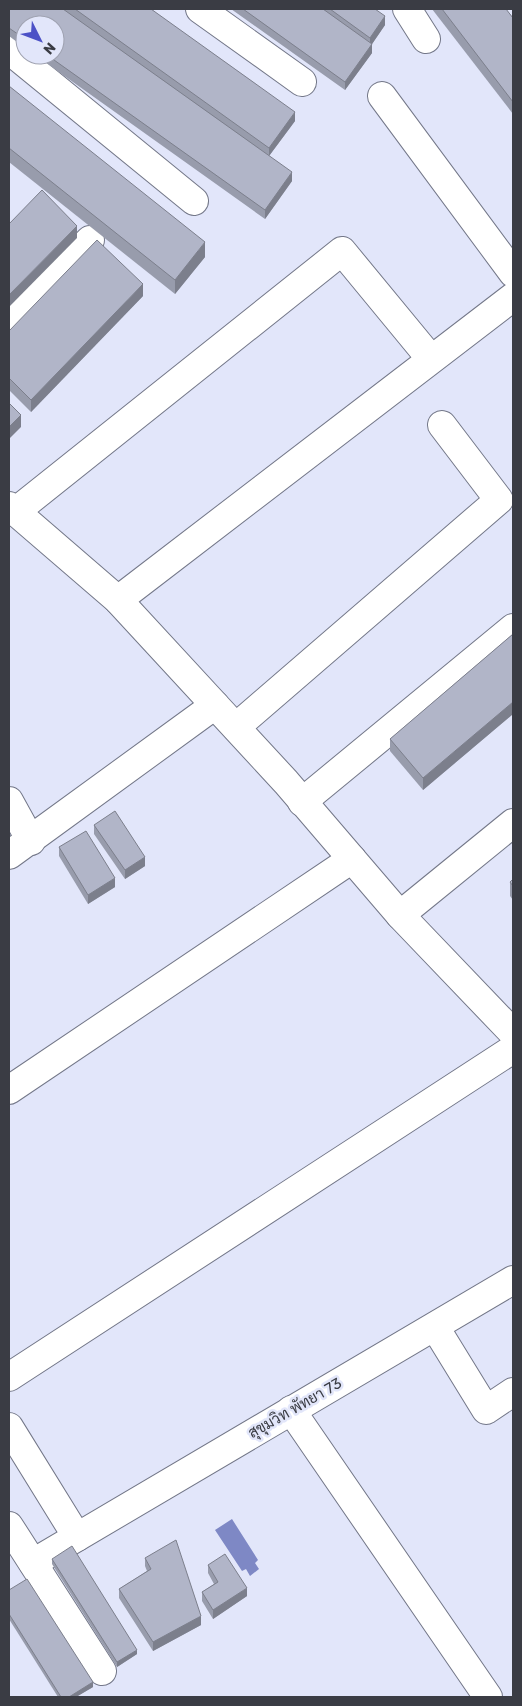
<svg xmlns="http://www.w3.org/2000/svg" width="522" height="1706" font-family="Rubik,Sarabun,sans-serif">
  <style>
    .water { fill: #7e88c5 }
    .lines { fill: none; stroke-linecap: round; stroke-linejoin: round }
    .minor-casing { stroke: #737788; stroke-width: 30 }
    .minor { stroke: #fff; stroke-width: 28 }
    .wall { fill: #989cac }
    .shaded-wall { fill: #7c7f8c }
    .building { fill: #b1b5c8; stroke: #7c7f8c }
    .labels { text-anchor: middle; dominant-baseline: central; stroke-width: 5; stroke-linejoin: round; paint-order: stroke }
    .street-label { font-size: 15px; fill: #3a3c44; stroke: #e2e6fa }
  </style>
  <rect width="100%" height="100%" fill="#e2e6fa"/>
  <path class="water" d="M232,1519L258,1560L255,1563L259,1569L250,1576L246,1569L242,1571L215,1530Z"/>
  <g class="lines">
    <g class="minor-casing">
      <g id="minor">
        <path d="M200,9L302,82"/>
        <path d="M407,9L426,39"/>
        <path d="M9,50L194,201"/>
        <path d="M382,96L513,273"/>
        <path d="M9,320L90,240"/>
        <path d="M9,506L118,600L286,782L400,915L513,1033"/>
        <path d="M15,512L342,251L431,359"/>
        <path d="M118,600L513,297"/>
        <path d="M236,727L499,500L442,425"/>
        <path d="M9,801L31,841"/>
        <path d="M302,802L513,628"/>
        <path d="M9,855L215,705"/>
        <path d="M400,915L513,823"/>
        <path d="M9,1090L352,859"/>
        <path d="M435,1327L486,1410L513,1392"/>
        <path d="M9,1377L513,1049"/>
        <path d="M291,1410L488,1697"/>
        <path d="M9,1427L77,1537"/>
        <path d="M9,1526L102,1671"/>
        <path d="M33,1563L513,1280"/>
      </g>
    </g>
    <use href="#minor" class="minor"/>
  </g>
  <g class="wall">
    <path d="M9,9H151L295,121L269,156L292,181L265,219L35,55H55L25,25V48L9,36Z"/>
    <path d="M231,9H375L385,25L372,44V53L345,90Z"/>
    <path d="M432,9H506L513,18V114Z"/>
    <path d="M9,86L205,257L175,294L9,162Z"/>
    <path d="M143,296L31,412L9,390V331Z"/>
    <path d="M513,634V714L423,790L390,751V739Z"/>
    <path d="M94,825L145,866L125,879L94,834Z"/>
    <path d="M59,847L115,887L88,904L59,856Z"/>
    <path d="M513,879V900L510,896V882Z"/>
    <path d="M145,1558L201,1625L153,1651L119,1598V1589L147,1571L145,1566Z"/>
    <path d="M52,1559L137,1654L117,1667L52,1564Z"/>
    <path d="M208,1565L247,1596L213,1619L202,1601V1592L214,1584L208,1573Z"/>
    <path d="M9,1590L93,1687L76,1697H58L9,1619Z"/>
  </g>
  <g class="shaded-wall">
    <path d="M385,16V25L370,47V38Z"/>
    <path d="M372,44V53L345,90V82Z"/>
    <path d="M295,112V121L269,156V148Z"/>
    <path d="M292,172V181L265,219V210Z"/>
    <path d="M77,226V238L9,307V295Z"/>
    <path d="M205,242V257L175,294V280Z"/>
    <path d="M143,284V296L31,412V400Z"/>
    <path d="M21,415V427L9,439V427Z"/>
    <path d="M513,702V714L423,790V778Z"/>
    <path d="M145,857V866L125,879V870Z"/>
    <path d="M115,878V887L88,904V895Z"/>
    <path d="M247,1588V1596L213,1619V1610Z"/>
    <path d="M201,1616V1625L153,1651V1642Z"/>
    <path d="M137,1650V1654L117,1667V1662Z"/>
    <path d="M93,1682V1687L76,1697H69Z"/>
  </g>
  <g class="building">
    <path d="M9,9H63L292,172L265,210L47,55H55V25H25V39L9,28Z"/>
    <path d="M75,9H151L295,112L269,148Z"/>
    <path d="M243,9H323L372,44L345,82Z"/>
    <path d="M330,9H375L385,16L370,38Z"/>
    <path d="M442,9H506L513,18V102Z"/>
    <path d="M9,86L205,242L175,280L9,148Z"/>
    <path d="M42,190L77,226L9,295V224Z"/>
    <path d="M97,240L143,284L31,400L9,378V331Z"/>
    <path d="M9,403L21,415L9,427Z"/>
    <path d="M513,634V702L423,778L390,739Z"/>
    <path d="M115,811L145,857L125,870L94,825Z"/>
    <path d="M86,831L115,878L88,895L59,847Z"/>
    <path d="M513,879V886L510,882Z"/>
    <path d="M176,1540L201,1616L153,1642L119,1589L151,1569L145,1558Z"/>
    <path d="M72,1546L137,1650L117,1662L52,1559Z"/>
    <path d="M225,1554L247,1588L213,1610L202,1592L218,1582L208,1565Z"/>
    <path d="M27,1579L93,1682L69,1697H61L9,1614V1590Z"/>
  </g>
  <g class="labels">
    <g class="street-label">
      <text transform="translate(295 1408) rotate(-30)">สุขุมวิท พัทยา 73</text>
    </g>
  </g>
  <rect width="522" height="1706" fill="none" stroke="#3a3c44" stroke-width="20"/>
  <g transform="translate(40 40) rotate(132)"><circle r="24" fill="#e2e6fa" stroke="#9fa2b1"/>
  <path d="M0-4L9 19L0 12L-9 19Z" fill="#4c51c6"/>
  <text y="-8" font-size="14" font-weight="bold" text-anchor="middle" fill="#3a3c44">N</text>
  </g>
</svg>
